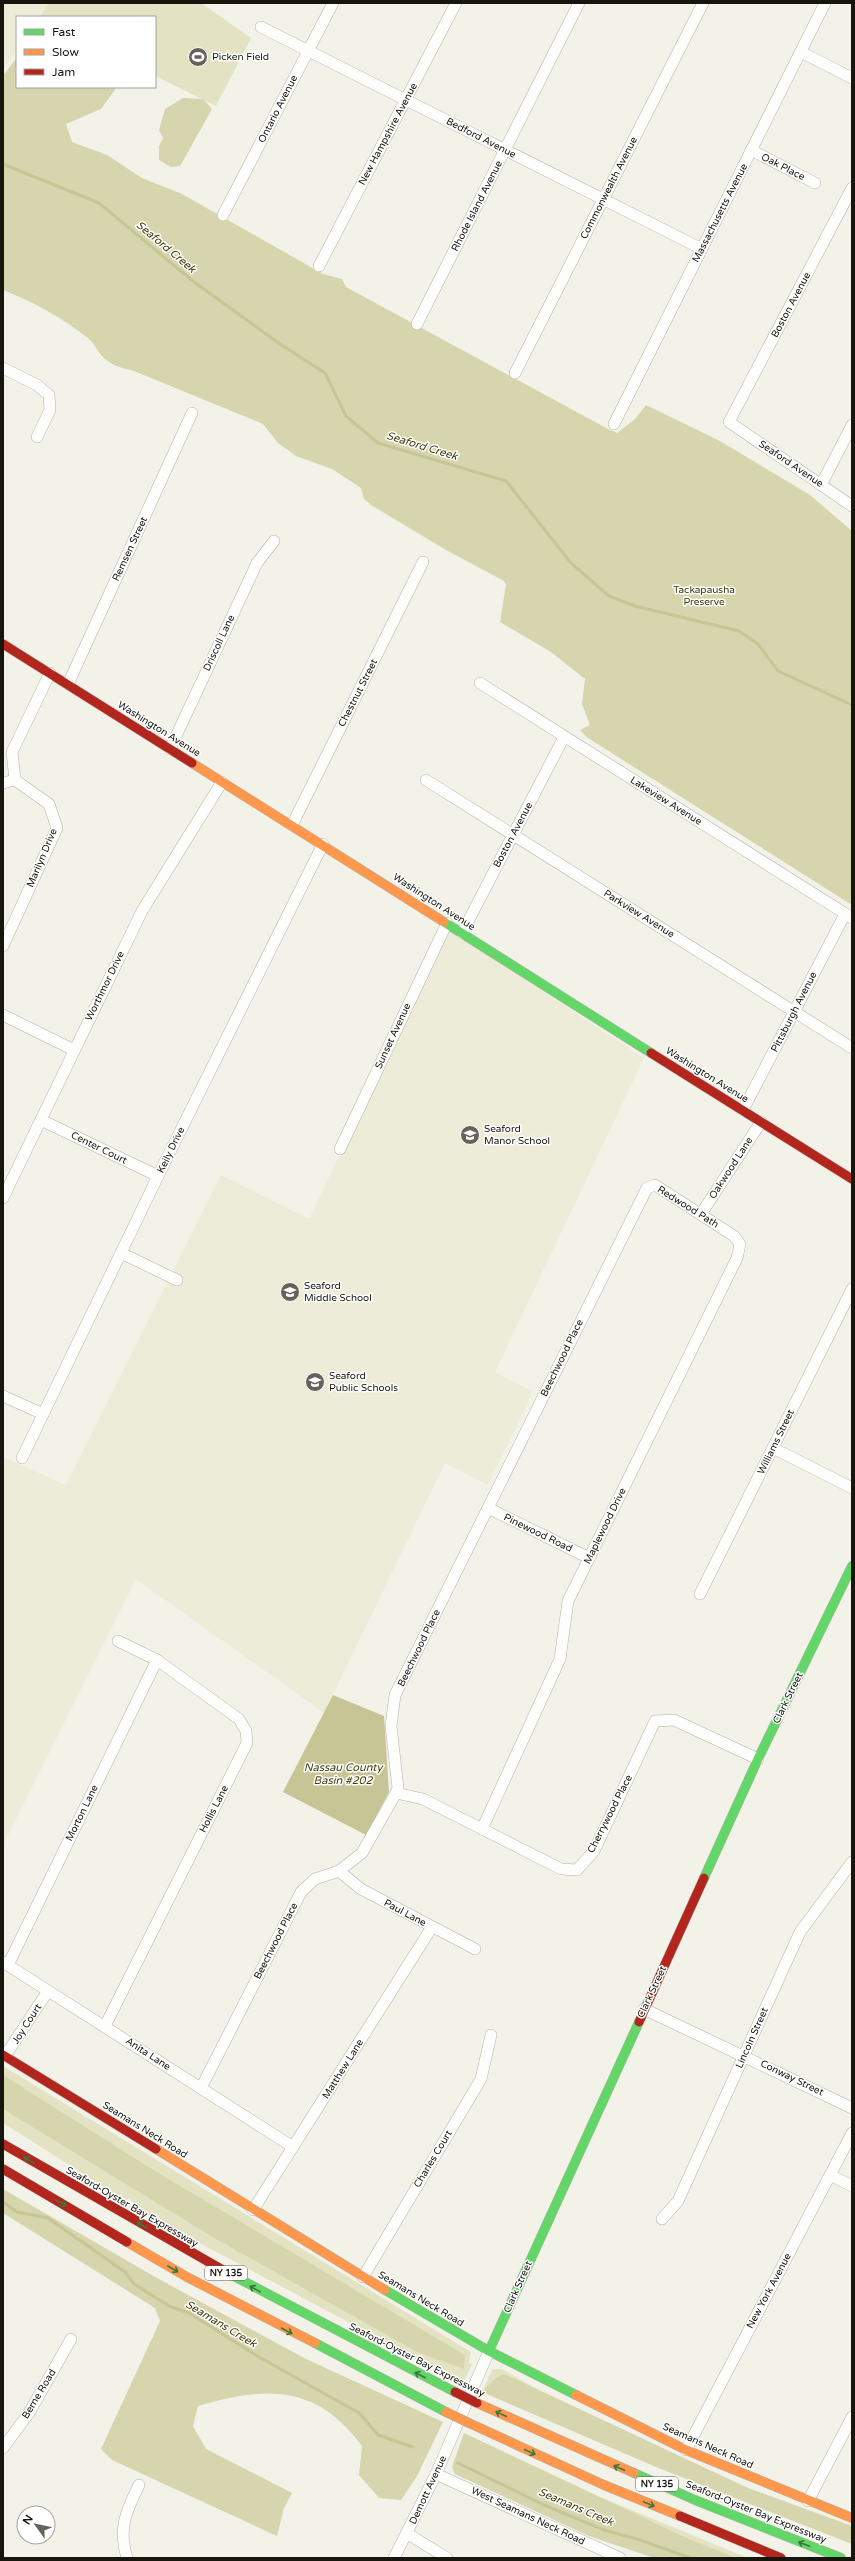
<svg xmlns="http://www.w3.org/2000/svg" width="855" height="2561" font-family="'Varela Round',sans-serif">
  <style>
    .built { fill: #edecd9 }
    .green { fill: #e3e3c3 }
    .forest { fill: #d6d5ad }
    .water { fill: #c7c596 }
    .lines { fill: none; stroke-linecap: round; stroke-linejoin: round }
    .stream { stroke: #c7c596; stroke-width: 3 }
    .street-casing { stroke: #b4b3ac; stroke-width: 12 }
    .fast-casing { stroke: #b4b3ac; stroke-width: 10 }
    .slow-casing { stroke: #b4b3ac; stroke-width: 10 }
    .jam-casing { stroke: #b4b3ac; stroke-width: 10 }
    .street { stroke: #fdfdfc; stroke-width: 11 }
    .fast { stroke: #63d668; stroke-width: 9 }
    .slow { stroke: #ff974d; stroke-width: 9 }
    .jam { stroke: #b3261e; stroke-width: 9 }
    .slow-bridge-casing { stroke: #aaafb4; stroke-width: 10; stroke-linecap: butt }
    .jam-bridge-casing { stroke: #aaafb4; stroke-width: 10; stroke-linecap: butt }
    .slow-bridge { stroke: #ff974d; stroke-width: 9 }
    .jam-bridge { stroke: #b3261e; stroke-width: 9 }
    .oneway { stroke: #3c763c }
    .labels { text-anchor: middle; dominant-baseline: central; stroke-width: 3; stroke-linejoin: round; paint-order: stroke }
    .shield { fill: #fff; stroke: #5c5c57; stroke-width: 1 }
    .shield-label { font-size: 9px; font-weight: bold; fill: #16160f }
    .poi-label { font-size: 10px; fill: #16160f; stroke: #fff; text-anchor: start }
    .street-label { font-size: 10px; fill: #16160f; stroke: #fff }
    .park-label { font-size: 10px; fill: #393702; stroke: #fff }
    .water-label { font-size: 11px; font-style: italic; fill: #403e0a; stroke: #fff }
  </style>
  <rect width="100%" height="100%" fill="#f2f2e8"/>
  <g class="built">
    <path d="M3,3H49L40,17H17V49L3,69Z"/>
    <path d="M448,929L644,1058L495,1372L533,1392L488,1485L445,1463L324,1713L136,1579L3,1845V1457L66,1485L221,1175L309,1219Z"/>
  </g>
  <g class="green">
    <path d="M49,3H201L251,38L216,106L155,76V17H40Z"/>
    <path d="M3,2066L471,2352L469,2362L472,2364L463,2383L141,2212L129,2198L126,2201L3,2123Z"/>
    <path d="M496,2369H502L537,2389L505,2374L496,2377L482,2392L492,2370Z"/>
    <path d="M595,2495L748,2558H737L687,2538Z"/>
  </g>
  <g class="forest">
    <path d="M17,57V87H117L101,109L66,124L72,142L107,155L142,178L182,194L323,274L342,279L346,287L608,429L617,433L635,419L646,405L720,441L810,495L852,531V905L588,738L580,730L590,725L582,704L585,679L551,652L500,622L506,585L504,581L446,550L371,505L364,499L361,488L332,469L296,456L278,443L263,424L134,371C121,368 110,365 101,355C97,350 94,343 88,338C64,319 32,301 3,290V76Z"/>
    <path d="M183,98L203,99L212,109L180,166L171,167L159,160V146L163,138L159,130L165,109Z"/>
    <path d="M3,2075L155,2171L465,2355L464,2369L417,2352L216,2239L3,2109Z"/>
    <path d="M3,2189L157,2278L304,2358L443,2422L417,2476L401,2500L379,2498L359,2475L362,2446C316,2384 266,2386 198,2406L193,2426L206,2449L292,2493L284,2508L277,2536L112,2460L101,2449L160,2321L155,2308L3,2213Z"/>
    <path d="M505,2374L748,2488L852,2526V2544L656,2467L482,2392L496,2377Z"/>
    <path d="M464,2433L687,2538L737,2558H654L589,2536L455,2474L452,2467Z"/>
  </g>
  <path class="water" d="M333,1695L384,1716L389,1792L366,1835L283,1792Z"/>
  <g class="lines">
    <g class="stream">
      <path d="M3,164L99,203L194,282L280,344L325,373L346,416L378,443L506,481L571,563L609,596L635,606L739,631L758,644L778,671L852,705"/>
      <path d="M3,2202L17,2212L48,2218L125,2272L134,2284L169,2306L189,2313L259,2357L359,2413L378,2435L413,2447"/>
      <path d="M458,2463L544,2505L604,2530L637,2539L691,2558"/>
    </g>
    <g class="street-casing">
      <g id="street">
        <path d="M261,27L702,249"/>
        <path d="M801,52L852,78"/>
        <path d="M751,150L815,183"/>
        <path d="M852,188L729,422L852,506"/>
        <path d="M223,215L333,3"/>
        <path d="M319,266L456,3"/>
        <path d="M417,324L579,3"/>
        <path d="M3,368L37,385L49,395L50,410L37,437"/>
        <path d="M515,373L703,3"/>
        <path d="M614,424L825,3"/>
        <path d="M821,485L852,425"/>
        <path d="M480,683L852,918"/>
        <path d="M68,684L192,413"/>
        <path d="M170,749L257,563L274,541"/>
        <path d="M426,780L852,1048"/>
        <path d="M3,783L15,780"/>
        <path d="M292,825L423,562"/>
        <path d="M462,933L564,737"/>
        <path d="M3,946L57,828L49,804L15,780L12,752L50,673"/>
        <path d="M3,1015L74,1050"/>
        <path d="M743,1110L845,914"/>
        <path d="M41,1120L158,1176"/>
        <path d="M340,1149L447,923"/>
        <path d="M3,1198L142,911L222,782"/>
        <path d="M701,1214L761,1122"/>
        <path d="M121,1253L177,1280"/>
        <path d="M3,1396L43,1414"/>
        <path d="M773,1448L852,1488"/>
        <path d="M22,1458L158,1176L323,844"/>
        <path d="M488,1508L589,1558"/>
        <path d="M700,1594L852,1289"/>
        <path d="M396,1793L423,1799L561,1869L577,1870L594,1851L655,1721L674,1720L758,1759"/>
        <path d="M339,1871L361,1889L475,1949"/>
        <path d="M3,1962L293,2147"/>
        <path d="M8,1965L157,1660"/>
        <path d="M644,2009L852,2108"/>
        <path d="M105,2026L247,1743L246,1731L239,1719L157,1660L118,1641"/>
        <path d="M5,2056L48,1991"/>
        <path d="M201,2088L301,1892L315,1879L339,1871L362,1853L396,1793L398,1788L391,1726L395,1695L647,1188L655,1185L734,1236L740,1244L737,1258L568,1601L560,1659L482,1829"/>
        <path d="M830,2175L852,2186"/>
        <path d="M253,2210L432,1927"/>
        <path d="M662,2219L678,2201L800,1932L852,1862"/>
        <path d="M363,2277L481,2079L491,2035"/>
        <path d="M3,2448L29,2413L71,2339"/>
        <path d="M686,2450L852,2133"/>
        <path d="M436,2474L620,2558"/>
        <path d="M808,2501L852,2417"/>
        <path d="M408,2534L447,2558"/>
        <path d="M127,2558C118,2529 126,2511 139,2485"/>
        <path d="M394,2558L436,2474L489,2351"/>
      </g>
    </g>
    <g class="fast-casing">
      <g id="fast">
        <path d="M444,922L651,1053"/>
        <path d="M704,1878L758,1759L852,1566"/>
        <path d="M228,2273L455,2392"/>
        <path d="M385,2290L489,2351L576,2395"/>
        <path d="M315,2343L446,2412"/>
        <path d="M489,2351L639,2022"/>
        <path d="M634,2473L695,2500L841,2558"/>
      </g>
    </g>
    <g class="slow-casing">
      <g id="slow">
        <path d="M192,763L444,922"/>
        <path d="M156,2149L385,2290"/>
        <path d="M127,2242L187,2277L315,2343"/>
        <path d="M576,2395L686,2450L852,2518"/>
        <path d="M477,2403L634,2473"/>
        <path d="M469,2423L604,2485L680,2516"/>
      </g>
    </g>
    <g class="jam-casing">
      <g id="jam">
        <path d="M3,644L192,763"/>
        <path d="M651,1053L852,1179"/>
        <path d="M639,2022L704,1878"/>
        <path d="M3,2055L156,2149"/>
        <path d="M3,2144L228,2273"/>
        <path d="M3,2169L127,2242"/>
        <path d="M680,2516L781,2558"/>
      </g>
    </g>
    <use href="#street" class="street"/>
    <use href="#fast" class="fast"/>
    <use href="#slow" class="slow"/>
    <use href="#jam" class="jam"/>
    <g class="slow-bridge-casing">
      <path id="slow-bridge" d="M446,2412L469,2423"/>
    </g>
    <g class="jam-bridge-casing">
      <path id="jam-bridge" d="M455,2392L477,2403"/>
    </g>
    <use href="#slow-bridge" class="slow-bridge"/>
    <use href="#jam-bridge" class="jam-bridge"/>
  </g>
  <defs><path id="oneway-shaft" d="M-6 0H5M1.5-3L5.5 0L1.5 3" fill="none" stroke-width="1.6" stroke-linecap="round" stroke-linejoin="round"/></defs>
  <g class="oneway">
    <use href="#oneway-shaft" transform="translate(29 2160) rotate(-149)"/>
    <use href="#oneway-shaft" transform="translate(61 2203) rotate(30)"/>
    <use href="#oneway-shaft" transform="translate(142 2225) rotate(-150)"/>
    <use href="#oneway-shaft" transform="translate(173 2269) rotate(30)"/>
    <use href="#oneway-shaft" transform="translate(255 2289) rotate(-151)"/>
    <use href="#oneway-shaft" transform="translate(287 2331) rotate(28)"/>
    <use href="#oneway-shaft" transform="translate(420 2375) rotate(-153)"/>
    <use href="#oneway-shaft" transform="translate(501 2414) rotate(-155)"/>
    <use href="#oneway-shaft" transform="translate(530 2452) rotate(25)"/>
    <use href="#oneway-shaft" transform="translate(619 2468) rotate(-157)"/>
    <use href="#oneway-shaft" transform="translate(649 2504) rotate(23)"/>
    <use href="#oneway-shaft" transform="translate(804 2544) rotate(-159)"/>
  </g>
  <defs>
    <g id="stadium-disc" transform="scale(1)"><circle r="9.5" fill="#63635b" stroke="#fff"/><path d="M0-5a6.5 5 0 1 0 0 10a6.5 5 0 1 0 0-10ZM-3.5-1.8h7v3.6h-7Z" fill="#fff"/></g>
    <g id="school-disc" transform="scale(1)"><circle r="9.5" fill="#63635b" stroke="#fff"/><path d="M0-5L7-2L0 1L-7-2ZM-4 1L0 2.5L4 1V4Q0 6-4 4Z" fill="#fff"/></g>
  </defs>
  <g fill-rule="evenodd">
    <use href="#stadium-disc" x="198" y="57"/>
    <use href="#school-disc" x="470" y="1135"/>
    <use href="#school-disc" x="290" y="1292"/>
    <use href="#school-disc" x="315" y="1382"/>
  </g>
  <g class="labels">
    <g class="shield">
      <rect x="205" y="2266" width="42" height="14" rx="3"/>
      <rect x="636" y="2477" width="42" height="14" rx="3"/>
    </g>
    <g class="shield-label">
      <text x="226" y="2273">NY 135</text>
      <text x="657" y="2484">NY 135</text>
    </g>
    <g class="poi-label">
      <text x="212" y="57">Picken Field</text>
      <text x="484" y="1129">Seaford<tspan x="484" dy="12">Manor School</tspan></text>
      <text x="304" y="1286">Seaford<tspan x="304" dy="12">Middle School</tspan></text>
      <text x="329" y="1376">Seaford<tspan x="329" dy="12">Public Schools</tspan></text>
    </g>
    <g class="street-label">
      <text transform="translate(278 109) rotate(-63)">Ontario Avenue</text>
      <text transform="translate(388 134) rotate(-62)">New Hampshire Avenue</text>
      <text transform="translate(481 138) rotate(27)">Bedford Avenue</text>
      <text transform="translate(783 167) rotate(27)">Oak Place</text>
      <text transform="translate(609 188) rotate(-63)">Commonwealth Avenue</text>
      <text transform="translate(477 206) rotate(-63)">Rhode Island Avenue</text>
      <text transform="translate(720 213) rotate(-63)">Massachusetts Avenue</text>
      <text transform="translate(791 305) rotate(-62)">Boston Avenue</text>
      <text transform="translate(791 464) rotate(34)">Seaford Avenue</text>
      <text transform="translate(130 549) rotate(-65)">Remsen Street</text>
      <text transform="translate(219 643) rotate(-65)">Driscoll Lane</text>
      <text transform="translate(358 693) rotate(-63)">Chestnut Street</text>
      <text transform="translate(159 729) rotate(32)">Washington Avenue</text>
      <text transform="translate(666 801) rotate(32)">Lakeview Avenue</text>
      <text transform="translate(513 835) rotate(-62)">Boston Avenue</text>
      <text transform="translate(42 858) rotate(-67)">Marilyn Drive</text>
      <text transform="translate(434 902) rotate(33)">Washington Avenue</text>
      <text transform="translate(639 914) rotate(32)">Parkview Avenue</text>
      <text transform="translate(105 986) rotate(-64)">Worthmor Drive</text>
      <text transform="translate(794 1012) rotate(-63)">Pittsburgh Avenue</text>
      <text transform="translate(393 1036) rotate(-65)">Sunset Avenue</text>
      <text transform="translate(707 1075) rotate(32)">Washington Avenue</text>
      <text transform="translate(99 1148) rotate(26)">Center Court</text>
      <text transform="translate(171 1150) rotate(-64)">Keily Drive</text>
      <text transform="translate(731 1168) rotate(-57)">Oakwood Lane</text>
      <text transform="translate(688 1207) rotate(32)">Redwood Path</text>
      <text transform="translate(562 1358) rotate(-64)">Beechwood Place</text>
      <text transform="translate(776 1442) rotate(-64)">Williams Street</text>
      <text transform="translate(605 1526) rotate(-64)">Maplewood Drive</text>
      <text transform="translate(538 1533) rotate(26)">Pinewood Road</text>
      <text transform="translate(419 1648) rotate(-64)">Beechwood Place</text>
      <text transform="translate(788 1698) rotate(-64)">Clark Street</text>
      <text transform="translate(214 1809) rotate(-63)">Hollis Lane</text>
      <text transform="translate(82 1813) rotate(-64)">Morton Lane</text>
      <text transform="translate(610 1814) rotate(-63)">Cherrywood Place</text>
      <text transform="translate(405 1913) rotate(28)">Paul Lane</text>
      <text transform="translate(276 1941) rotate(-63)">Beechwood Place</text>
      <text transform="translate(652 1992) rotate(-65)">Clark Street</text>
      <text transform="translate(27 2024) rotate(-57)">Joy Court</text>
      <text transform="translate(752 2038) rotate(-66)">Lincoln Street</text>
      <text transform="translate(148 2054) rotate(33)">Anita Lane</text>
      <text transform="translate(343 2069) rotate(-58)">Matthew Lane</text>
      <text transform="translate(792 2078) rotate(26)">Conway Street</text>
      <text transform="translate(145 2130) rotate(32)">Seamans Neck Road</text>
      <text transform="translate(433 2159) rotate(-59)">Charles Court</text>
      <text transform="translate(132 2207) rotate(30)">Seaford-Oyster Bay Expressway</text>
      <text transform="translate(518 2287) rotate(-66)">Clark Street</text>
      <text transform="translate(769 2291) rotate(-62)">New York Avenue</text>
      <text transform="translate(421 2299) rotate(31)">Seamans Neck Road</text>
      <text transform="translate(417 2360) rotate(27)">Seaford-Oyster Bay Expressway</text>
      <text transform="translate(39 2394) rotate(-59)">Berne Road</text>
      <text transform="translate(708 2446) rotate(24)">Seamans Neck Road</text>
      <text transform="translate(428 2490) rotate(-65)">Demott Avenue</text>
      <text transform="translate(756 2512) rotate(22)">Seaford-Oyster Bay Expressway</text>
      <text transform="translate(528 2516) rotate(25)">West Seamans Neck Road</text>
    </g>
    <g class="park-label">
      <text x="704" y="590">Tackapausha<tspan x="704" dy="12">Preserve</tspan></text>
    </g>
    <g class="water-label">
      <text transform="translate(166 247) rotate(40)">Seaford Creek</text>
      <text transform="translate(422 446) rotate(17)">Seaford Creek</text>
      <text x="343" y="1767">Nassau County<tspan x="343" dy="13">Basin #202</tspan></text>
      <text transform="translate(221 2324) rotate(31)">Seamans Creek</text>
      <text transform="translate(576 2507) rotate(23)">Seamans Creek</text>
    </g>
  </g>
  <rect width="855" height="2561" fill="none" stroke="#16160f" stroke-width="8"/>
  <rect x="16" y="16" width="140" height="72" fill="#ffffff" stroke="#a2a29f"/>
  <rect x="24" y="29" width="20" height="6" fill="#63d668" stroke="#a2a29f"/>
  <text x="52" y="36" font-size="12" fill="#16160f">Fast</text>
  <rect x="24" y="49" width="20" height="6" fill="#ff974d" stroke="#a2a29f"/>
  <text x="52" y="56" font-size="12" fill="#16160f">Slow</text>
  <rect x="24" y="69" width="20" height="6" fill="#b3261e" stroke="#a2a29f"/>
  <text x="52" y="76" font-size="12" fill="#16160f">Jam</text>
  <g transform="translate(36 2525) rotate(303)"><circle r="19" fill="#ffffff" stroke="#a2a29f"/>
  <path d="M0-3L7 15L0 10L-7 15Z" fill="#63635b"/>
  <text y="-6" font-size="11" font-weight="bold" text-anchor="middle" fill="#16160f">N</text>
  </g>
</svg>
